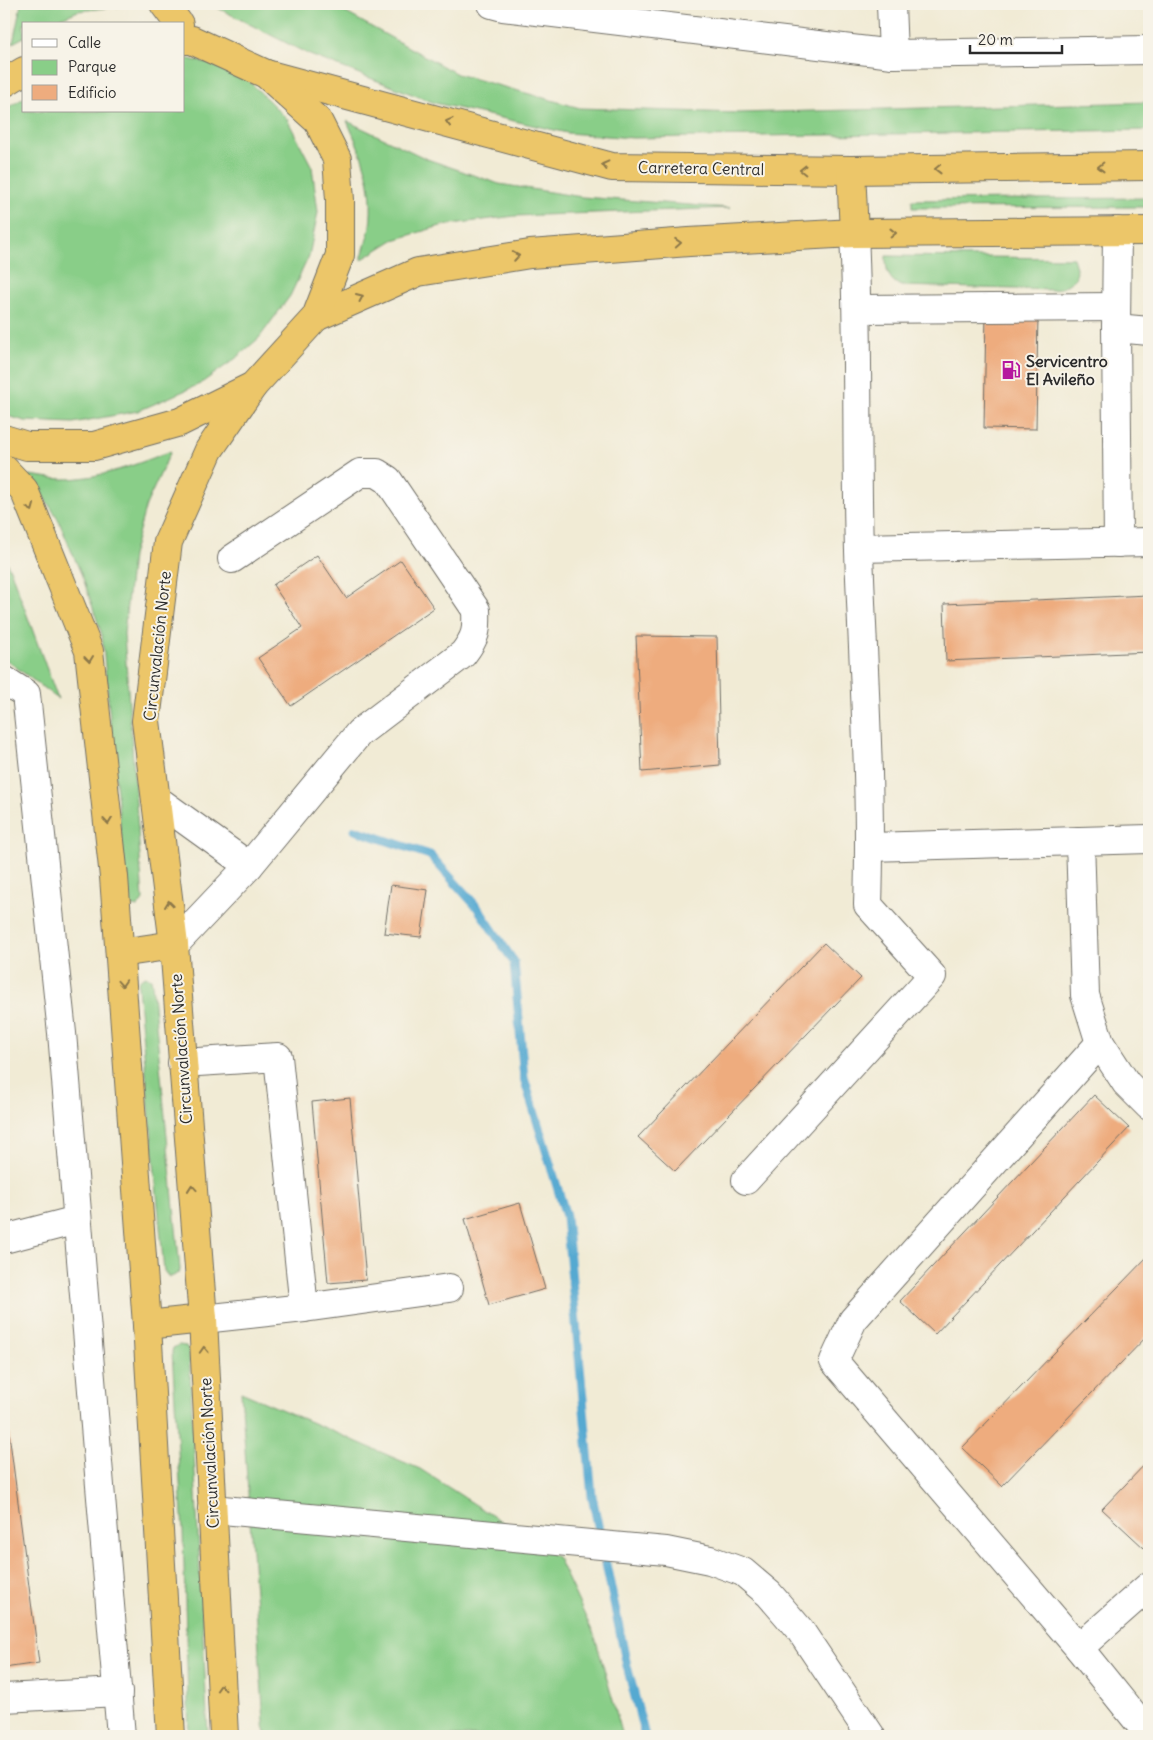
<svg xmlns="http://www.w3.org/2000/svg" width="1153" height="1740" font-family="Delius,sans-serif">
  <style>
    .green { fill: #89ce88; stroke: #5a7c5a }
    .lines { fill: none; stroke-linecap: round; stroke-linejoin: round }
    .stream { stroke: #55a9d1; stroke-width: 9 }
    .building { fill: #eeac7e }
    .minor-casing { stroke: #706e66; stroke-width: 30 }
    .highway-casing { stroke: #706e66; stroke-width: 30 }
    .minor { stroke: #fff; stroke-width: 28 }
    .highway { stroke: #ecc669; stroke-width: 28 }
    .oneway { stroke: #8c784a }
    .labels { text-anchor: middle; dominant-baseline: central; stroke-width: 4; stroke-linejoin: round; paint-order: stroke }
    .street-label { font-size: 16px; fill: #2b2b2b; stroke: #f7f3e8 }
    .poi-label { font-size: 16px; font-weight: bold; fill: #2b2b2b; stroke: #f7f3e8; text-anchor: start }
  </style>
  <rect width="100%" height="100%" fill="#f7f3e8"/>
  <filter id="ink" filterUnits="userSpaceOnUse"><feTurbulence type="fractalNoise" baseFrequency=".02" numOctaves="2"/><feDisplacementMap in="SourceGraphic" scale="10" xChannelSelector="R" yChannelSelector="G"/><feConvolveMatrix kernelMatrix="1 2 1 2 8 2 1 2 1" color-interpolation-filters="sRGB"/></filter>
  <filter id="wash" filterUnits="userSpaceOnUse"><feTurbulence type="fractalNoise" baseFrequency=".0096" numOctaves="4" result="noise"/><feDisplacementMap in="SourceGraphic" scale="20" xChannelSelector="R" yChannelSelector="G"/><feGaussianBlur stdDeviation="1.12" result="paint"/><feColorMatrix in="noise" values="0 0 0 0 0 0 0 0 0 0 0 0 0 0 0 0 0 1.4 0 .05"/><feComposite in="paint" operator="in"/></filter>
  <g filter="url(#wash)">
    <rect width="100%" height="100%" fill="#f1ebd5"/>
    <g class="green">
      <path d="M21,4H123L125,6L78,11L47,24H24V37L13,43Z"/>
      <path d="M210,4H330L457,74L580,108L738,113L1149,102V130L633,138L567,133L435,103L310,55Z"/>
      <path d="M184,58L207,63L247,79L287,119L312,167L318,212L309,256L290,296L259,338L235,359L200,384L138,411L73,423L25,421L4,415V110L24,98V111H184Z"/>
      <path d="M347,121L427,159L499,184L582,197L730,208L515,216L444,225L393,240L361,260C364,249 368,237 370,226C375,187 363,156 347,121Z"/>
      <path d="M1149,198V207L912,208V200Z"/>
      <path d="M886,256L1073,258L1077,271L1075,279L1064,287L1054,290L901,286C888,280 886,270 886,256Z"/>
      <path d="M171,451L146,505L132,556L124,634L143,900L138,907L131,906L127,898L102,635L83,578L57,517L29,475C40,476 52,479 63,479C100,479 137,464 171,451Z"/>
      <path d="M4,558L10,569L58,699L4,658Z"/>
      <path d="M146,976L151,979L152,984L180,1269L179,1273L171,1277L167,1275L164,1271L138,987C138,981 140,978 146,976Z"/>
      <path d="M179,1345L186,1346L189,1351L208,1736H189L183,1532L172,1352L173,1348Z"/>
      <path d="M241,1392L420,1469L558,1558L595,1637L623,1736H265Z"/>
    </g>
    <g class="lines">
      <path class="stream" d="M355,830L430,855L477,907L514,962L524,1078L566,1216L592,1496L627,1666L645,1736"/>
    </g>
    <g id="blocks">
      <g class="building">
        <path d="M986,313L1038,314L1036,429L984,428Z"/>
        <path d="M317,555L346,598L401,560L434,608L291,706L258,658L302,628L273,585Z"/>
        <path d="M1149,595V652L946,661L944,604Z"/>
        <path d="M636,636L717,637L720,765L642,772Z"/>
        <path d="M391,885L428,890L421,937L384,933Z"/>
        <path d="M824,943L861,978L675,1171L638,1137Z"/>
        <path d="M1094,1095L1129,1128L935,1334L900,1301Z"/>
        <path d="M350,1098L366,1280L328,1283L312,1102Z"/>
        <path d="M520,1203L545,1289L489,1305L465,1219Z"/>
        <path d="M1149,1255V1334L1002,1486L962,1448Z"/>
        <path d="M4,1395L39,1663L4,1668Z"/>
        <path d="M1149,1460V1542L1144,1548L1102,1509Z"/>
      </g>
    </g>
  </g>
  <g filter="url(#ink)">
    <use href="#blocks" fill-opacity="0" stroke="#706e66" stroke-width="1"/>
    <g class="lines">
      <g class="minor-casing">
        <g id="minor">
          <path d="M492,4L503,7L893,54L1149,50"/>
          <path d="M891,4L893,54"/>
          <path d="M1117,231L1116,328L1118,543"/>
          <path d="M858,309L1116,307"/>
          <path d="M1116,328L1149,331"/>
          <path d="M859,548L1149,542"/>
          <path d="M4,680L26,694L62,1033L121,1736"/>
          <path d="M156,799L249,866"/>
          <path d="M1080,841L1085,995L1100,1043L1126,1083L1149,1106"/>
          <path d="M870,847L1149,839"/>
          <path d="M174,945L249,866L359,733L463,654C476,637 477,631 476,610L388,480L377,473H360L232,559"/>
          <path d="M1100,1043L853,1320L834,1361L1079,1648L1149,1735"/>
          <path d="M182,1063L278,1057L304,1308"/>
          <path d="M746,1180L932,976L868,905C872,787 863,669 859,551C856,445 859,339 854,233"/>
          <path d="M4,1239L77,1220"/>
          <path d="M203,1319L304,1308L449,1288"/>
          <path d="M212,1509L666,1551L710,1560L743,1572L769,1594L800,1630L871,1736"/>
          <path d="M1079,1648L1149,1586"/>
          <path d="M4,1698L118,1692"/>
        </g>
      </g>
      <g class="highway-casing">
        <g id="highway">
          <path d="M164,4L179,24"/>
          <path d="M266,74L612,167L851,170L1149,166"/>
          <path d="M4,83L24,71"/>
          <path d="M851,170L854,233"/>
          <path d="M316,317L418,272L530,254L689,242L854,233L1149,231"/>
          <path d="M4,439L27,446H94L180,422L253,386L316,317L340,255V200L337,159L318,121L266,74L192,40H184"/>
          <path d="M4,469L24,490L89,651L114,877L147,1325L171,1736"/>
          <path d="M120,953L174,945"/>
          <path d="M147,1325L203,1319"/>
          <path d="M224,1736L203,1319L174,945L146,721L168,542L209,450L253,386"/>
        </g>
      </g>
      <use href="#minor" class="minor"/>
      <use href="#highway" class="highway"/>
    </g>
    <defs><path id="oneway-chevron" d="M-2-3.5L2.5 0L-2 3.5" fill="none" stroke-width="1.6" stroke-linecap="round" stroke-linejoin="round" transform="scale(1.25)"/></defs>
    <g class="oneway">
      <use href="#oneway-chevron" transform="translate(449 122) rotate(-165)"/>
      <use href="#oneway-chevron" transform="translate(605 165) rotate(-166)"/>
      <use href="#oneway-chevron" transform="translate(1101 167) rotate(179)"/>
      <use href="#oneway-chevron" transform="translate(938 169) rotate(179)"/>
      <use href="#oneway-chevron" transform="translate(803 170) rotate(-179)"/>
      <use href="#oneway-chevron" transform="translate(893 233) rotate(-1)"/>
      <use href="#oneway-chevron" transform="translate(678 243) rotate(-4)"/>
      <use href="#oneway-chevron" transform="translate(516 256) rotate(-9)"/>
      <use href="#oneway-chevron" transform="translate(360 297) rotate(-24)"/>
      <use href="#oneway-chevron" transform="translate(31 508) rotate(68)"/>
      <use href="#oneway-chevron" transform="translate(89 659) rotate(83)"/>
      <use href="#oneway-chevron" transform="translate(108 821) rotate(84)"/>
      <use href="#oneway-chevron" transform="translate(169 904) rotate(-97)"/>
      <use href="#oneway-chevron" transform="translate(122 983) rotate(86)"/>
      <use href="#oneway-chevron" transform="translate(192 1188) rotate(-95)"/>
      <use href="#oneway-chevron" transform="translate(204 1350) rotate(-93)"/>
      <use href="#oneway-chevron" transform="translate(221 1688) rotate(-93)"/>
    </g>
  </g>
  <defs>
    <g id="fuel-bare" transform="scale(1.5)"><path d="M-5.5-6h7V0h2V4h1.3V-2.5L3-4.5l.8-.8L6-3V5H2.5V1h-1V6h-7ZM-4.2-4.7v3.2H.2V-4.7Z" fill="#b5179e" stroke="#f7f3e8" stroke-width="2.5" paint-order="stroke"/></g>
  </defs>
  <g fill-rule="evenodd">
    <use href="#fuel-bare" x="1011" y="370"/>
  </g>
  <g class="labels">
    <g class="street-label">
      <text transform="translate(701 168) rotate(1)">Carretera Central</text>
      <text transform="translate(157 646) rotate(-84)">Circunvalación Norte</text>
      <text transform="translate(181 1049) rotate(-94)">Circunvalación Norte</text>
      <text transform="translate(209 1453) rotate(-93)">Circunvalación Norte</text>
    </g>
    <g class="poi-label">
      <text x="1026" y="361">Servicentro<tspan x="1026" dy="18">El Avileño</tspan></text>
    </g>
  </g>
  <rect width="1153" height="1740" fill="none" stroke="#f7f3e8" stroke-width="20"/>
  <rect x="22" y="22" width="162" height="90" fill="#f7f3e8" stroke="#a5a39c"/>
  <rect x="32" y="39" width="25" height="8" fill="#ffffff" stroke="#a5a39c"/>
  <text x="68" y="48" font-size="15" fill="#2b2b2b">Calle</text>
  <rect x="32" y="60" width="25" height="15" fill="#89ce88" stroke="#a5a39c"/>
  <text x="68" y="72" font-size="15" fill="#2b2b2b">Parque</text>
  <rect x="32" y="85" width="25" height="15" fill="#eeac7e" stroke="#a5a39c"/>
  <text x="68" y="98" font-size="15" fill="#2b2b2b">Edificio</text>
  <path d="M970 45v8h92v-8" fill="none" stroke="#2b2b2b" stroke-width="2.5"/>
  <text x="978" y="45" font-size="15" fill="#2b2b2b" stroke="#f7f3e8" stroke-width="4" paint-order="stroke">20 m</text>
</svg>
